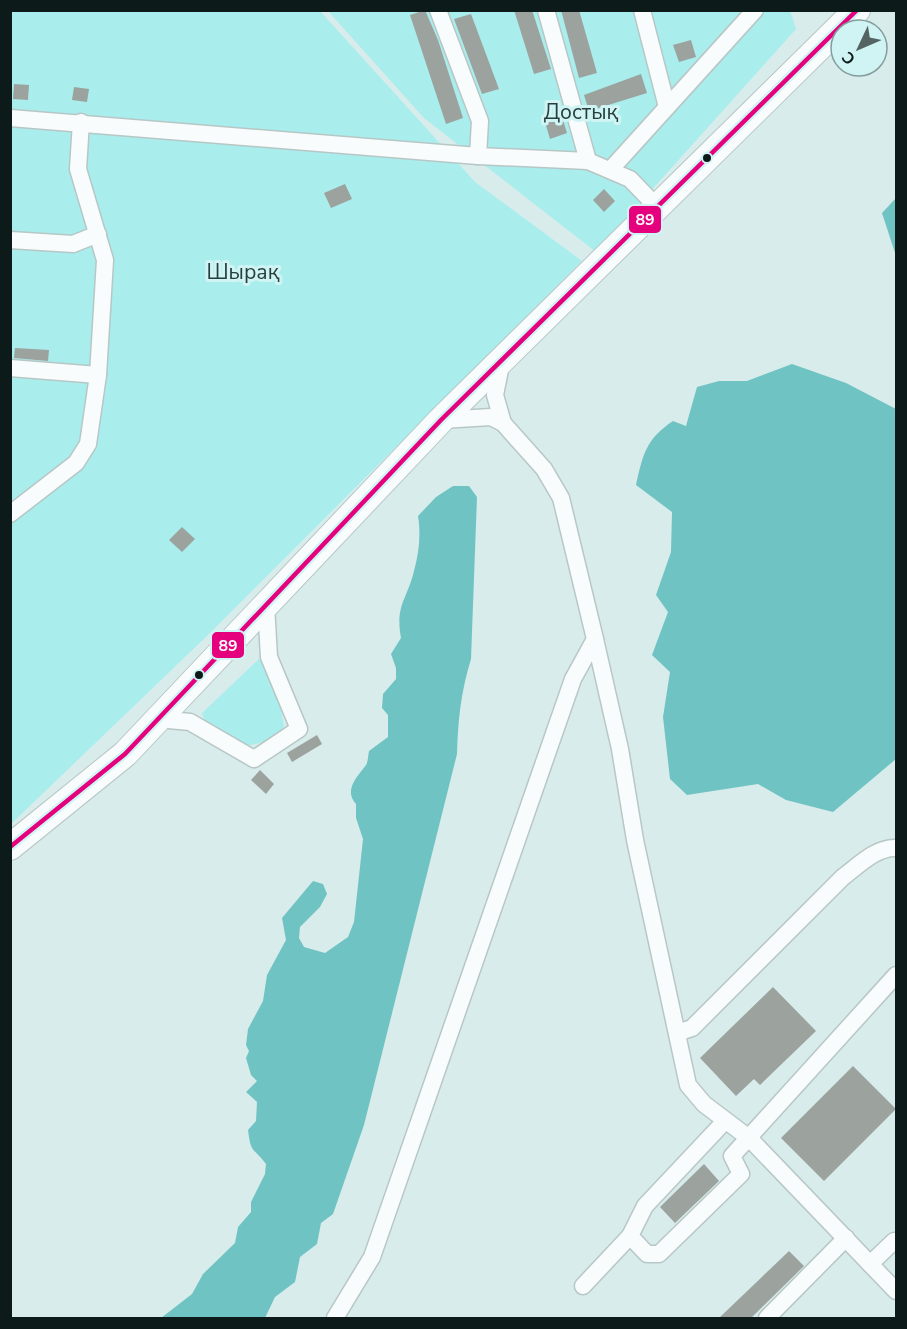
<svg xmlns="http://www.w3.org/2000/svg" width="907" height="1329" font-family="'Nunito Sans',sans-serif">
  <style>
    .green { fill: #a9eded }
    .water { fill: #70c3c3 }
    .building { fill: #9ca29d }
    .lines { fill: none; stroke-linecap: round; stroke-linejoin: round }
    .minor-casing { stroke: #b7c7c6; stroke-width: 19 }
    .highway-casing { stroke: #b7c7c6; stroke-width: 28 }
    .minor { stroke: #f9fcfc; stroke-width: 16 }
    .highway { stroke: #f9fcfc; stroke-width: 26 }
    .bus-1-casing { stroke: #d0f4f3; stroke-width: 9 }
    .bus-1 { stroke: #e5007d; stroke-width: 4.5 }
    .bus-dot { fill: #0d1a1a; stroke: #d0f4f3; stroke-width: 2 }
    .labels { text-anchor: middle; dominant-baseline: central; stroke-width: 6; stroke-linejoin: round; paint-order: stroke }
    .park-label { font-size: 21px; fill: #263e3e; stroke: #d0f4f3 }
    .line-badge { stroke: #d0f4f3; stroke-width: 2 }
    .badge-label { font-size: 16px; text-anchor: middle; font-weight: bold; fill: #fff }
  </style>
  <rect width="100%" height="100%" fill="#d8eceb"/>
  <g class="green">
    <path d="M790,10L796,29L596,252L424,118L328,11Z"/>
    <path d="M11,11H320L475,182L582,261L209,634L11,824Z"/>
    <path d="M261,657L278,690L284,727L269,741L241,747L205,722L202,713Z"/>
  </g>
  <g class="water">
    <path d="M896,198V256L882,213Z"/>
    <path d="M792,364L846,383L896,409V759L833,812L786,800L758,784L687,795L670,779L663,717L670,672L652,655L668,612L656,595L671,552L672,512L636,485C643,454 646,439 673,421L686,426L697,387L719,381H747Z"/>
    <path d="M453,486H469L477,497L471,659C461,692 458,719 457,754L364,1125L333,1214L321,1223L317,1244L300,1257L295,1282L275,1297L265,1318H161L192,1294L203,1274L235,1243L238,1227L251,1212V1202L265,1174L266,1164C253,1147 251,1154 248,1130L256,1121L257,1102L246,1092L257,1081L251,1075L246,1058L249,1051L246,1045L248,1029L263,1001L267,975L286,940L282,918L313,881L323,884L327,894L320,907L300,927L299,938L304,947L325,953L348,937L354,922L363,839L356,818V804C343,790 358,776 366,765C368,762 368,756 369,751L388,737V715L382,708L383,694L396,679V668L391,654L401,638C395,605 407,600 414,571C419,553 421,535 418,516L436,497Z"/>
  </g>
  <g class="building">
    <path d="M425,10L438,40L463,118L446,124L410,15Z"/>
    <path d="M514,10H532L551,69L534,74Z"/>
    <path d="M561,10H579L597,73L579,78Z"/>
    <path d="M471,14L499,89L482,94L454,19Z"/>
    <path d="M691,40L696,57L679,62L673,45Z"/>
    <path d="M641,74L647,93L589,111L584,95Z"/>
    <path d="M14,84L29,85L28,100L13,99Z"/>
    <path d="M74,87L89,89L87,102L72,100Z"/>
    <path d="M562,117L567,133L550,139L545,122Z"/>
    <path d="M345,184L352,199L331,208L324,193Z"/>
    <path d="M604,189L615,201L604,212L593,200Z"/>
    <path d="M15,348L49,350L48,361L14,358Z"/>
    <path d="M182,527L195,539L182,552L169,540Z"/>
    <path d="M317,735L322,744L292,762L287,753Z"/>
    <path d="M260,770L274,784L266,794L251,780Z"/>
    <path d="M773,987L816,1031L760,1085L754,1079L736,1096L700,1058Z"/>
    <path d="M853,1066L896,1109L824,1181L781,1138Z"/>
    <path d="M704,1164L719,1181L675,1223L660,1207Z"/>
    <path d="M789,1251L804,1266L751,1318H719Z"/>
  </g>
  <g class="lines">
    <g class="minor-casing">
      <g id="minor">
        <path d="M438,10L480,121L478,156"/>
        <path d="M546,10L588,161"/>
        <path d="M642,10L667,107"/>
        <path d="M10,118L478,156L588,161L630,179L657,207"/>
        <path d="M611,169L755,10"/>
        <path d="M10,240L73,244L98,234"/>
        <path d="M502,360L495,395L503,423"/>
        <path d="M10,368L98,375"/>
        <path d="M10,514L76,463L88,444L98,375L105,260L78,169L81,122"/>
        <path d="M595,639L620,749L635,840L688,1085L704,1104L749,1138L896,1291"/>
        <path d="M158,719L190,722L254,759L299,729L269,657L266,605"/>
        <path d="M677,1033L692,1028L843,877C858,866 876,847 896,848"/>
        <path d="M725,1121L645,1206L630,1236L647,1254H659L741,1174L732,1156L896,975"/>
        <path d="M870,1264L894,1241"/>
        <path d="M583,1286L630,1236"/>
        <path d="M335,1318L372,1257L573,679L595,639L561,498L544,469L503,423L491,417L441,420"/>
        <path d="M767,1318L846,1238"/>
      </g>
    </g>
    <g class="highway-casing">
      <path id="highway" d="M10,847L125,754L441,420L857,10"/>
    </g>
    <use href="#minor" class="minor"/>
    <use href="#highway" class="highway"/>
    <g class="bus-1-casing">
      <path id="bus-1" d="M10,847L125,754L441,420L857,10"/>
    </g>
    <use href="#bus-1" class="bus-1"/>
  </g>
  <g class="bus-dot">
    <circle cx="707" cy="158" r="5"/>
    <circle cx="199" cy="675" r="5"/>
  </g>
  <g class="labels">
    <g class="park-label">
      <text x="581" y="112">Достық</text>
      <text x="243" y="272">Шырақ</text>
    </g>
  </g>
  <g class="line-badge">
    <rect x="628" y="205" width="34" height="29" rx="6" fill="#e5007d"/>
    <rect x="211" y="631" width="34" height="28" rx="6" fill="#e5007d"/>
  </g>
  <g class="badge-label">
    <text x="645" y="225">89</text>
    <text x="228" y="651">89</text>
  </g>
  <rect width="907" height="1329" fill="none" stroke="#0d1a1a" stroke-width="24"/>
  <g transform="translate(859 48) rotate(226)"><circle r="28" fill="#d0f4f3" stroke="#829d9c" stroke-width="1.5"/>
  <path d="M0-4.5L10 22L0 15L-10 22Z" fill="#546463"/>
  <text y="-9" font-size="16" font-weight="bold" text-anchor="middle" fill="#0d1a1a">С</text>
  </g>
</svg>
